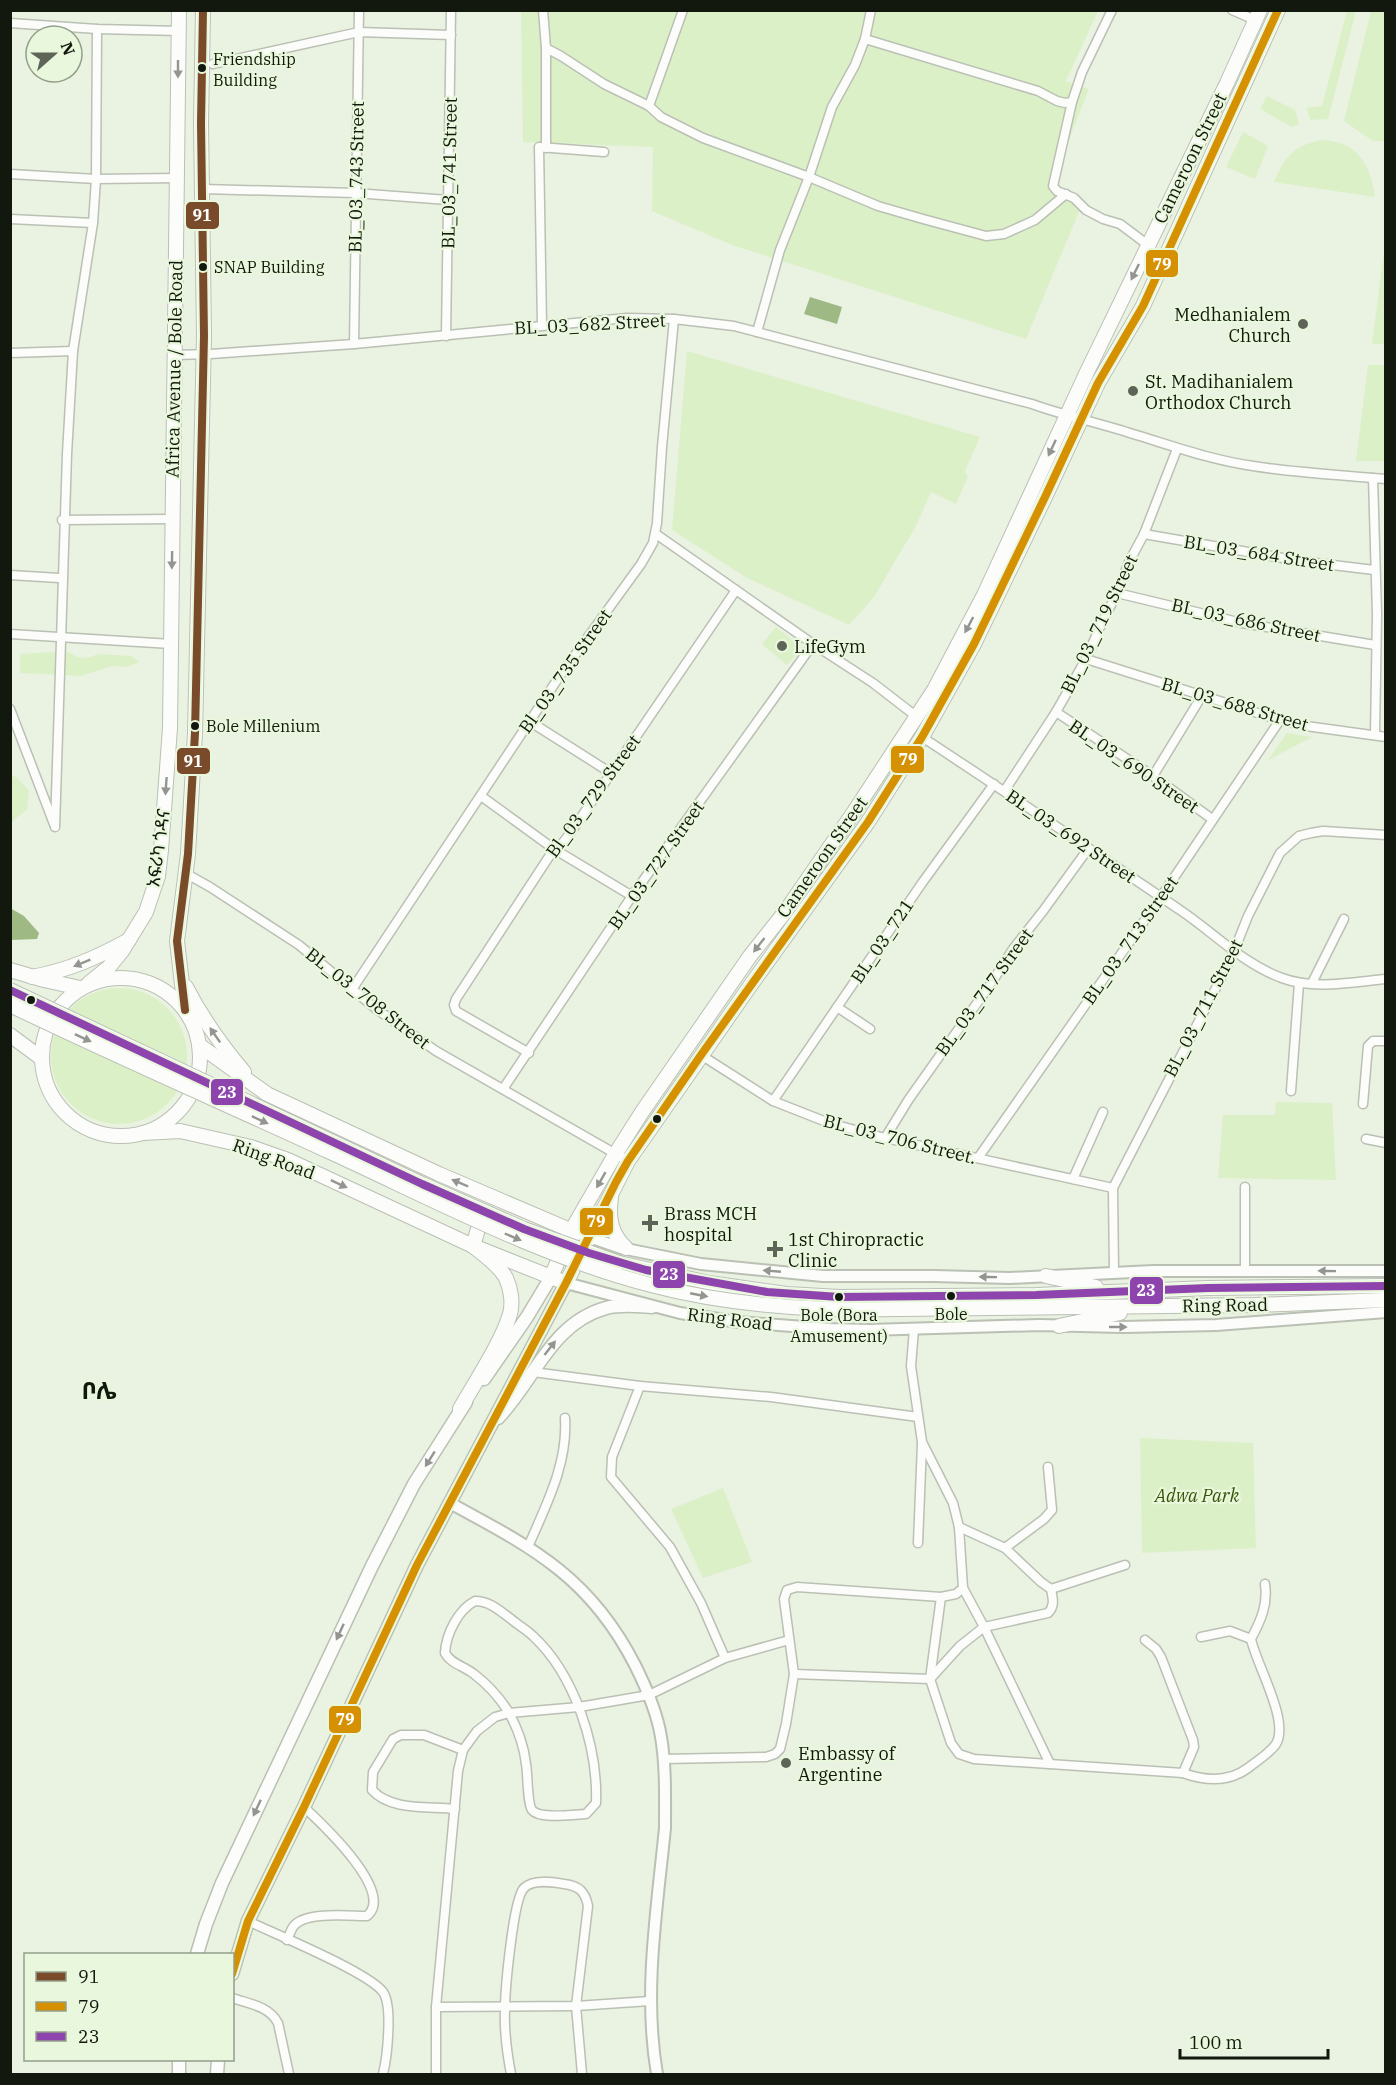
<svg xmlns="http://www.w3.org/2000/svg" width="1396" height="2085" font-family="'IBM Plex Serif','Noto Sans Ethiopic',serif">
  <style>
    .green { fill: #dcf0c8 }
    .water { fill: #9eb984 }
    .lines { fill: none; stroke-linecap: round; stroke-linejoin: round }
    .minor-casing { stroke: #bac0b4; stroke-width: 11 }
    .tertiary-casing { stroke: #bac0b4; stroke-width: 14 }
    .secondary-casing { stroke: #bac0b4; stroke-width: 15 }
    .primary-casing { stroke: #bac0b4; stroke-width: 16 }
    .trunk-casing { stroke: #bac0b4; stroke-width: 16 }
    .minor { stroke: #fcfdfb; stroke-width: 8 }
    .tertiary { stroke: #fcfdfb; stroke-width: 10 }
    .secondary { stroke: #fcfdfb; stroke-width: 12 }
    .primary { stroke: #fcfdfb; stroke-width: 14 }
    .trunk { stroke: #fcfdfb; stroke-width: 14 }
    .trunk-bridge-casing { stroke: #bac0b4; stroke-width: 16; stroke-linecap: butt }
    .trunk-bridge { stroke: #fcfdfb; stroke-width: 14 }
    .bus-1-casing { stroke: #e9f8dc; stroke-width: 12 }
    .bus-2-casing { stroke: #e9f8dc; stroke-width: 12 }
    .bus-3-casing { stroke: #e9f8dc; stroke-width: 12 }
    .bus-1 { stroke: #7a4b2a; stroke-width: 8 }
    .bus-2 { stroke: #d59102; stroke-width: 8 }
    .bus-3 { stroke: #8e44ad; stroke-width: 8 }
    .oneway { fill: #939690 }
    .bus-dot { fill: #13180e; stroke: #e9f8dc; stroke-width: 2 }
    .poi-dot { fill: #5e6458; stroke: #e9f8dc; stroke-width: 2 }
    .labels { text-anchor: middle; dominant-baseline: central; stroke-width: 4.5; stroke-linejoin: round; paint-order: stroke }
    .bus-label { font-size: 16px; fill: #13180e; stroke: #e9f8dc; text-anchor: start }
    .street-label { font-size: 18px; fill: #13180e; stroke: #e9f8dc }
    .poi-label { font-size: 18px; fill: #13180e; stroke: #e9f8dc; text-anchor: start }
    .park-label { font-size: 18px; font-style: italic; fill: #375508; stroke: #e9f8dc }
    .district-label { font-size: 24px; font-weight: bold; fill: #13180e; stroke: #e9f8dc }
    .line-badge { stroke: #e9f8dc; stroke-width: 2 }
    .badge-label { font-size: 16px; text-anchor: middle; font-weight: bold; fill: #fff }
  </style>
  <rect width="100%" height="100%" fill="#eaf2e2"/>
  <g class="green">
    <path d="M521,11H1098L1066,81L1089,89L1049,191L1081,207L1026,339L732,245L652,211L653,147L523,142Z"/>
    <path d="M1347,11H1356L1328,119L1310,120L1307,108L1322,106Z"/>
    <path d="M1371,11H1385V141H1373L1344,121Z"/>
    <path d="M1267,96L1295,110L1299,124L1292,127L1260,109Z"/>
    <path d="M1243,132L1268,146L1255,179L1226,167Z"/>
    <path d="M1322,140C1358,141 1370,165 1375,197L1274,182C1285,157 1293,145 1322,140Z"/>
    <path d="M1385,244V344H1372Z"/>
    <path d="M687,351L980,437L965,471L968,477L956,504L931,492L916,526L874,597L849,625L747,578L672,530Z"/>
    <path d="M1368,365H1385V461H1356Z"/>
    <path d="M776,627L802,648L787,665L762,644Z"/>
    <path d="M66,651L77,657L88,658L98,654L131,656L140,662L127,667L112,666L81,676L20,673V654Z"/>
    <path d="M1287,733L1312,737L1268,760Z"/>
    <path d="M11,776L17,777L29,791L27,809L13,821H11Z"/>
    <circle cx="119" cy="1056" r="68"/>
    <path d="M1276,1102L1332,1103L1336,1180L1218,1178L1223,1115H1275Z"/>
    <path d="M1140,1438L1253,1443L1256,1548L1142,1553Z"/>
    <path d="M723,1488L752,1562L703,1578L671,1509Z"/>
  </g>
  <g class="water">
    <path d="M810,297L842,307L837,324L804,314Z"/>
    <path d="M10,908L24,916L39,933L37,939L11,940Z"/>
  </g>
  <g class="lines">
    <g class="minor-casing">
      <g id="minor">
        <path d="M543,10L546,48L561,56L604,84L649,106L661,117L703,138L809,177L878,206L923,219L986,236L1004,234L1035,220L1066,194"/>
        <path d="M1232,10L1255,20"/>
        <path d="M10,23L97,29L179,31"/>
        <path d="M865,39L1038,91L1057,101L1065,103L1072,102L1082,72L1112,10"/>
        <path d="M546,48V148"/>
        <path d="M213,64L359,32L451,35"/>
        <path d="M1072,102L1053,186L1057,191L1074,198L1086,210L1103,219L1120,224L1148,245"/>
        <path d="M649,106L683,10"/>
        <path d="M10,174L96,179L177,178"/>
        <path d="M203,189L355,193L448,200"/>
        <path d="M10,219L93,223"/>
        <path d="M542,325L539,147L604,152"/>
        <path d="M757,332L780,250L809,177L832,107L855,65L865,39L871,10"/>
        <path d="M446,336L451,10"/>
        <path d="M354,344L359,10"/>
        <path d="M10,353L73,351"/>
        <path d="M174,355L211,354L354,344L627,318L674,319L734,326L1032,404C1065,416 1100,423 1133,434C1173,446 1211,460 1253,466C1297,473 1341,475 1386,479"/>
        <path d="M1373,478L1377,614L1375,735"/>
        <path d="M62,520L172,519"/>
        <path d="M656,534L813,644L873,683L917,717"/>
        <path d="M1144,534L1300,561L1374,570"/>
        <path d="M10,575L59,578"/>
        <path d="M1117,593L1242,623L1375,645"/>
        <path d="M10,634L171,644"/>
        <path d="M1086,659L1280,720L1306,726L1386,737"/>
        <path d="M10,709L54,824"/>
        <path d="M1056,712L1153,776L1212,819"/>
        <path d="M529,721L611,773"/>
        <path d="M922,737C1009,794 1094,852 1180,910C1213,932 1243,964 1282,978C1313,990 1353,982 1386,979"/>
        <path d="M1153,776L1203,694"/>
        <path d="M1005,790L1056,712L1086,659L1099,629L1117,593L1129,562L1144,534L1177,449"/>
        <path d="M481,796L554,849L632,896"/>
        <path d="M55,827L67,454L73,351L93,223L96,179L97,29"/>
        <path d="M185,873L210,887L299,945L375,1008L436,1051L628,1161"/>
        <path d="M1312,983L1344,919"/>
        <path d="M353,988L559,677L641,564L653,543L657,523L662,447L674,319"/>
        <path d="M837,1007L870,1029"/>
        <path d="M529,1053L456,1011L454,1005L456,999L554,849L561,845L571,832L736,590"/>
        <path d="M701,1055L773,1101L829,1123L885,1138L1113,1188"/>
        <path d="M503,1089L632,896L813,644"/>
        <path d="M1291,1091L1299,983"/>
        <path d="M773,1101L922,883L994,784"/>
        <path d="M1363,1104L1368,1046L1373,1041H1386"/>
        <path d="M885,1138L909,1099L992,982L1013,949L1043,911L1088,849"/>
        <path d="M1366,1139L1386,1143"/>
        <path d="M978,1158L1161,897L1280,720"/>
        <path d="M1073,1179L1103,1112"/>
        <path d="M1245,1187V1270"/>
        <path d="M1114,1273L1113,1188L1217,986L1234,951L1248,916L1280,853L1299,836L1311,833L1323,831L1386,835"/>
        <path d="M533,1372L640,1386L771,1397L918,1417"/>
        <path d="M640,1386L612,1457L611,1477L670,1547L701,1603L725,1658"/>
        <path d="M959,1527L1005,1548L1041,1582L1051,1589L1125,1565"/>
        <path d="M918,1543L922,1444"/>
        <path d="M528,1547C546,1505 568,1464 565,1418"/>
        <path d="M1005,1548L1044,1519L1052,1510L1048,1467"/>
        <path d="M941,1597L930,1679L951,1743L959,1754L974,1759L1183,1773"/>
        <path d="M475,1601C490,1601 500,1611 511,1619C518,1625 527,1630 533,1636C575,1675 598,1747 596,1803L586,1814C575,1814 540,1820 532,1810C527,1803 528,1774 526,1764C524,1746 517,1727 508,1711C499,1697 487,1684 474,1674C464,1666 451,1664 445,1653C446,1634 458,1610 475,1601Z"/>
        <path d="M1201,1637L1230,1631L1251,1639"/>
        <path d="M1145,1640L1156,1649L1161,1657L1193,1740L1194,1747L1183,1773C1205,1781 1228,1783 1248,1768C1257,1761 1270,1753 1276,1744C1290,1721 1256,1664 1251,1639C1261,1620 1268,1605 1265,1584"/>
        <path d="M794,1674L930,1679L960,1646L984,1627L963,1588"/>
        <path d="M663,1759L766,1757L775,1754L780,1749L786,1724L794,1674L784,1599L787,1590L797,1587L941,1597L956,1594L963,1588L959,1527L953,1503L922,1442L911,1366L914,1329"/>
        <path d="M1050,1764L984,1627L1048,1613C1055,1606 1053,1599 1051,1589"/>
        <path d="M455,1809C428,1806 391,1811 372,1790L373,1772L393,1739L401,1735H424L463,1750"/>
        <path d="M248,1921C275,1934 368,1972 383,1992C393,2006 387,2058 383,2074"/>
        <path d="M287,1940C289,1936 291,1930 293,1927C304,1911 349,1916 367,1916C396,1892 321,1823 304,1807"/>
        <path d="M232,1998C250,2004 269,2006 278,2023L289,2074"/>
        <path d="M436,2007L576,2006L650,2001"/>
        <path d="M436,2074V2007L458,1771L463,1750L477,1731L495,1717L509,1713L579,1707L649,1695L725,1658L789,1640"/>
        <path d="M511,2074C507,2053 504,2032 505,2010C505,1991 513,1899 524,1888C533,1879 552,1882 564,1884C579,1886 585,1891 588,1906L576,2006L582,2074"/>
      </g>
    </g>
    <g class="tertiary-casing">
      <g id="tertiary">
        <path d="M589,1237L621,1248L701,1264L823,1276H934L1010,1278L1153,1271H1386"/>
        <path d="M566,1283L680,1313L738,1322L831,1329L869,1330L1039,1325L1123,1327L1216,1325L1386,1312"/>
        <path d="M450,1503C533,1548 590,1577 635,1665C646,1687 657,1712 661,1737C666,1766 665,1798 665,1828C657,1909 643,1993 657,2074"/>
      </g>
    </g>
    <g class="secondary-casing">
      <g id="secondary">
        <path d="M484,1379L527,1317L551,1277"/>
        <path d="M498,1418C534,1381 551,1323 606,1308C621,1304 637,1306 652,1307"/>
        <path d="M197,1954L206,1924L222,1883L372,1566L414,1484L466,1402"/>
        <path d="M232,1974L248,1921L304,1807L417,1565L566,1283"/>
        <path d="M179,2074V2060"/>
        <path d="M217,2074L218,2060"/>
      </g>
    </g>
    <g class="primary-casing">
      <g id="primary">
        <circle cx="121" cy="1057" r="79"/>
        <path d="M89,983L109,967L122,951L146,912L158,876L161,850L170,728L179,10"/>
        <path d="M186,987C202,1018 221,1045 244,1072"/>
        <path d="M185,1010L177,941L188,854L195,733L204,336L201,123L203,10"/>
        <path d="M199,1045L267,1094L439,1174L577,1233"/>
        <path d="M143,1133L180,1131L251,1147L288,1160L473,1246L566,1283L628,1161L750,986L868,822L922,737L974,644L1046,495L1098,383L1143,306L1278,10"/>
        <path d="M611,1198C608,1218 611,1234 626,1248"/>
        <path d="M551,1277L571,1231L616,1153L642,1112L750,956L785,912L854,812L934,690L984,595L1086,374L1227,83L1260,10"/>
        <path d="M460,1409C475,1382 502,1342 510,1314C513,1303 511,1289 506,1278C499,1265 484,1255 473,1246L483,1212"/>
      </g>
    </g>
    <g class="trunk-casing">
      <g id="trunk">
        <path d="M10,970L44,980L80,988"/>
        <path d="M32,977C69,970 96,958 129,940"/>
        <path d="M10,1035L41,1058"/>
        <path d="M619,1263L709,1283L787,1294L839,1297L1036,1295L1208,1288L1386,1286"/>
        <path d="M1046,1276L1096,1287"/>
        <path d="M896,1309L1255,1305L1386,1300"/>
        <path d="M1059,1326L1120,1313"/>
      </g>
    </g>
    <use href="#minor" class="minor"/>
    <use href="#tertiary" class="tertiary"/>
    <use href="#secondary" class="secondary"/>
    <use href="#primary" class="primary"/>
    <use href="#trunk" class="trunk"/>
    <g class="trunk-bridge-casing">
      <g id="trunk-bridge">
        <path d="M10,990L422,1184L524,1229L619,1263"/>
        <path d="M10,1005C116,1056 224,1103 330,1152C435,1200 539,1256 651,1285C731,1306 814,1311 896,1309"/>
      </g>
    </g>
    <use href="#trunk-bridge" class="trunk-bridge"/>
    <g class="bus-1-casing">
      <path id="bus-1" d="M185,1010L177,941L188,854L195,733L204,336L201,123L203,10"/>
    </g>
    <g class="bus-2-casing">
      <path id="bus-2" d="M232,1974L248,1921L304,1807L417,1565L566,1283L616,1182L628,1161L701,1055L868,822L922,737L974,644L1046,495L1098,383L1143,306L1278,10"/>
    </g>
    <g class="bus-3-casing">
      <path id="bus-3" d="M10,990L422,1184L524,1229L589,1253L646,1270L767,1292L839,1297L1036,1295L1208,1288L1386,1286"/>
    </g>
    <use href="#bus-1" class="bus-1"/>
    <use href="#bus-2" class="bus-2"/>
    <use href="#bus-3" class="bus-3"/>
  </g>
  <defs><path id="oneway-solid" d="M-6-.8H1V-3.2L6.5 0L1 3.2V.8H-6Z" transform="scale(1.5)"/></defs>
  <g class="oneway">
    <use href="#oneway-solid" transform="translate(178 69) rotate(90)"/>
    <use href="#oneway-solid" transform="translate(1135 272) rotate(116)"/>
    <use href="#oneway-solid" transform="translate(1052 448) rotate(115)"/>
    <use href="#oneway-solid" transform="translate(172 560) rotate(91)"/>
    <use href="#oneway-solid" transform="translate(969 625) rotate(118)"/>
    <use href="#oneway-solid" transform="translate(166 786) rotate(94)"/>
    <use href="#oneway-solid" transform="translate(759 945) rotate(128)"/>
    <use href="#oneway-solid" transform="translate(82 963) rotate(158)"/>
    <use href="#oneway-solid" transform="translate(215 1035) rotate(-125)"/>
    <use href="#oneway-solid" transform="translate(83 1038) rotate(25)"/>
    <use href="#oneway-solid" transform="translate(260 1120) rotate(25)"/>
    <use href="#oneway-solid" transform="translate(601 1180) rotate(120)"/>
    <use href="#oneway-solid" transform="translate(460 1183) rotate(-157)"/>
    <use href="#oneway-solid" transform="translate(339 1184) rotate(25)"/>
    <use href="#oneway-solid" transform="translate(513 1237) rotate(23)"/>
    <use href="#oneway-solid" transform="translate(772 1271) rotate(-175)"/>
    <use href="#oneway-solid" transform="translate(1327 1271) rotate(-179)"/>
    <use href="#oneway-solid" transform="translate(988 1277) rotate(-179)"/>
    <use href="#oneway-solid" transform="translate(699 1295) rotate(11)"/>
    <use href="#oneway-solid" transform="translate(1118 1327)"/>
    <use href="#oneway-solid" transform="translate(550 1348) rotate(-52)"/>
    <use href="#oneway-solid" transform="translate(430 1459) rotate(122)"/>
    <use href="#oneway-solid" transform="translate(340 1632) rotate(115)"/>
    <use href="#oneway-solid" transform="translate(257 1808) rotate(115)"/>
  </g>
  <g class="bus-dot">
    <circle cx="202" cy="68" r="5"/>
    <circle cx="203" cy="267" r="5"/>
    <circle cx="195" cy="726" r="5"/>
    <circle cx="31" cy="1000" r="5"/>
    <circle cx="657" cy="1119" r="5"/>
    <circle cx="951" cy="1296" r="5"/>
    <circle cx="839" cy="1297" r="5"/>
  </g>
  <g class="poi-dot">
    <circle cx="1303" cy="324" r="6"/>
    <circle cx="1133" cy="391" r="6"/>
    <circle cx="782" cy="646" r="6"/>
    <path d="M647 1214h6v6h6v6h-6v6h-6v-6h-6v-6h6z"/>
    <path d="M772 1240h6v6h6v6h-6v6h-6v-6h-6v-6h6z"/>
    <circle cx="786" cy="1763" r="6"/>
  </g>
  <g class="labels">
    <g class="bus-label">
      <text x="213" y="59">Friendship<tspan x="213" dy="21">Building</tspan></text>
      <text x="214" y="267">SNAP Building</text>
      <text x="206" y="726">Bole Millenium</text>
      <text x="951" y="1314" text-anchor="middle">Bole</text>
      <text x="839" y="1315" text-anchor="middle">Bole (Bora<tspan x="839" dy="21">Amusement)</tspan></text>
    </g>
    <g class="street-label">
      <text transform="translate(1190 158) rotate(-64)">Cameroon Street</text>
      <text transform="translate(449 173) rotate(-89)">BL_03_741 Street</text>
      <text transform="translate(356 177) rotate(-89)">BL_03_743 Street</text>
      <text transform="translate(590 324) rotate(-3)">BL_03_682 Street</text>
      <text transform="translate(174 369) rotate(-89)">Africa Avenue / Bole Road</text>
      <text transform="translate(1259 553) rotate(9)">BL_03_684 Street</text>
      <text transform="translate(1246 620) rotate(12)">BL_03_686 Street</text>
      <text transform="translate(1099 624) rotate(-64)">BL_03_719 Street</text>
      <text transform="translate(565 671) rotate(-55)">Bl_03_735 Street</text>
      <text transform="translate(1235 704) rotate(16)">BL_03_688 Street</text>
      <text transform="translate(1134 766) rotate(34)">BL_03_690 Street</text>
      <text transform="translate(593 796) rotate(-54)">Bl_03_729 Street</text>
      <text transform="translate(1071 836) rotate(34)">BL_03_692 Street</text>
      <text transform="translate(158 848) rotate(-82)">አፍሪካ ጎዳና</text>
      <text transform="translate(822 857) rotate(-55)">Cameroon Street</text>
      <text transform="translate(656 865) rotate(-55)">BL_03_727 Street</text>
      <text transform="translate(1130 940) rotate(-55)">BL_03_713 Street</text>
      <text transform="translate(882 941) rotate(-56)">BL_03_721</text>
      <text transform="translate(984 992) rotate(-54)">BL_03_717 Street</text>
      <text transform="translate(368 998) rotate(38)">BL_03_708 Street</text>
      <text transform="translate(1203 1008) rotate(-63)">BL_03_711 Street</text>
      <text transform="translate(900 1139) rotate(14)">BL_03_706 Street.</text>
      <text transform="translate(274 1159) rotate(20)">Ring Road</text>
      <text transform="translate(1225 1305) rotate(-1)">Ring Road</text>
      <text transform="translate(730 1319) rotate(7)">Ring Road</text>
    </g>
    <g class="poi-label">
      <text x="1291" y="314" text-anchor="end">Medhanialem<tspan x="1291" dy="21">Church</tspan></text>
      <text x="1145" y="381">St. Madihanialem<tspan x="1145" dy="21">Orthodox Church</tspan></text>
      <text x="794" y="646">LifeGym</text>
      <text x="664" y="1213">Brass MCH<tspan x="664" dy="21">hospital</tspan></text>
      <text x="788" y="1239">1st Chiropractic<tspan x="788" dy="21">Clinic</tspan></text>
      <text x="798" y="1753">Embassy of<tspan x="798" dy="21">Argentine</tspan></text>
    </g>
    <g class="park-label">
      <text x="1197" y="1495">Adwa Park</text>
    </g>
    <g class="district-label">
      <text x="99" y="1390">ቦሌ</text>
    </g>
  </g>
  <g class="line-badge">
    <rect x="185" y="201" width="35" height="29" rx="6" fill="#7a4b2a"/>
    <rect x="1145" y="249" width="34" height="29" rx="6" fill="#d59102"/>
    <rect x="890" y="745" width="35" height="29" rx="6" fill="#d59102"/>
    <rect x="176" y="747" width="35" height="28" rx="6" fill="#7a4b2a"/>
    <rect x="210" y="1078" width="34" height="28" rx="6" fill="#8e44ad"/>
    <rect x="579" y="1207" width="35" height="29" rx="6" fill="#d59102"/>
    <rect x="652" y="1260" width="34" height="29" rx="6" fill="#8e44ad"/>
    <rect x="1129" y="1276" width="35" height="29" rx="6" fill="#8e44ad"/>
    <rect x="328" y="1705" width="34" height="29" rx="6" fill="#d59102"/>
  </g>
  <g class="badge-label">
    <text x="202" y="221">91</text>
    <text x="1162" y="270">79</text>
    <text x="908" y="765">79</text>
    <text x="193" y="767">91</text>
    <text x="227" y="1098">23</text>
    <text x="596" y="1227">79</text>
    <text x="669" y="1280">23</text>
    <text x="1146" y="1296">23</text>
    <text x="345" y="1725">79</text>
  </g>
  <rect width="1396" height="2085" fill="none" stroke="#13180e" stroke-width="24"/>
  <rect x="24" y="1953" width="210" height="108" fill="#e9f8dc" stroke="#939e8a" stroke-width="1.5"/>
  <rect x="36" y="1972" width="30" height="9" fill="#7a4b2a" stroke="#939e8a" stroke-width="1.5"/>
  <text x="78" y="1983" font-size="18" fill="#13180e">91</text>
  <rect x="36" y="2002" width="30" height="9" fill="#d59102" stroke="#939e8a" stroke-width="1.5"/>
  <text x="78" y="2013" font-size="18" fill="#13180e">79</text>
  <rect x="36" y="2032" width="30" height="9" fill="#8e44ad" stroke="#939e8a" stroke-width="1.5"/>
  <text x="78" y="2043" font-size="18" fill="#13180e">23</text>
  <g transform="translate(54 54) rotate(69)"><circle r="28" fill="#e9f8dc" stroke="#939e8a" stroke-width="1.5"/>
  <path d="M0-4.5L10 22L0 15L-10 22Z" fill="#5e6458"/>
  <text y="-9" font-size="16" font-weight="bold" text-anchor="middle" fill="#13180e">N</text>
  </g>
  <path d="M1180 2049v9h148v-9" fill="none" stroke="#13180e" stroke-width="3"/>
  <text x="1189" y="2049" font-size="18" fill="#13180e" stroke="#e9f8dc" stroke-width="4.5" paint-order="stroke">100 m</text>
</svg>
